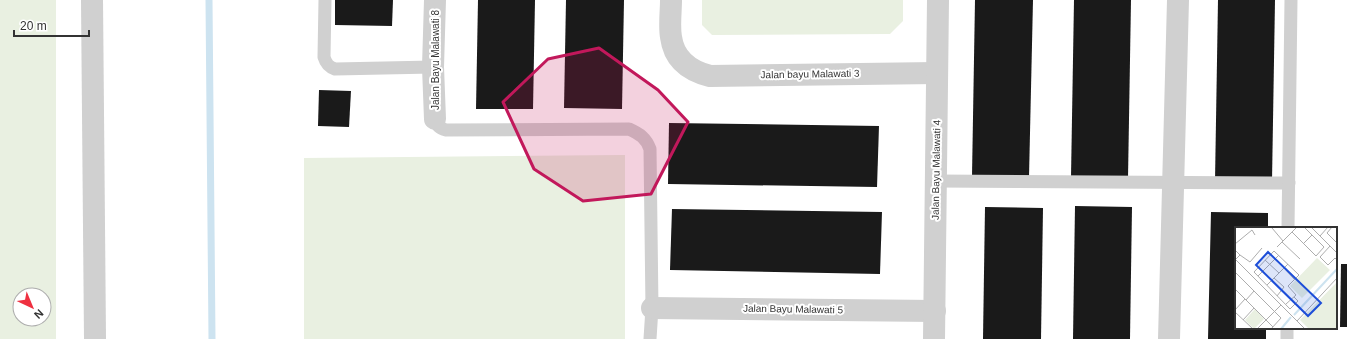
<svg xmlns="http://www.w3.org/2000/svg" width="1347" height="339" font-family="Arial,sans-serif">
  <style>
    .green { fill: #e9f0e1; fill-rule: evenodd }
    .lines { fill: none; stroke-linecap: round; stroke-linejoin: round }
    .stream { stroke: #cde3f0; stroke-width: 7 }
    .building { fill: #1a1a1a }
    .lane { stroke: #d0d0d0; stroke-width: 13 }
    .street { stroke: #d0d0d0; stroke-width: 22 }
    .marked { fill: #c2185b; fill-opacity: 0.2; stroke: #c2185b; stroke-width: 3; stroke-linejoin: round }
    .labels { text-anchor: middle; dominant-baseline: central; stroke-width: 4; stroke-linejoin: round; paint-order: stroke }
    .street-label { font-size: 10px; fill: #333; stroke: #fff }
    .inset-river { fill: none; stroke: #cde3f0; stroke-width: 2 }
    .inset-road { fill: none; stroke: #adadad; stroke-width: 1 }
    .view { fill: #1d4ed8; fill-opacity: 0.15; stroke: #1d4ed8; stroke-width: 2 }
    .inset-edge { fill: none; stroke: #333; stroke-width: 2 }
  </style>
  <rect width="100%" height="100%" fill="#fff"/>
  <g class="green">
    <path d="M0,0H56V339H0ZM20,295H44V319H20Z"/>
    <path d="M702,0H903V21L890,34L712,35L702,25Z"/>
    <path d="M625,155V339H304V158Z"/>
  </g>
  <g class="lines">
    <path class="stream" d="M209,0L212,339"/>
  </g>
  <g class="building">
    <path d="M335,0H393L392,26L335,25Z"/>
    <path d="M478,0H535L533,109H476Z"/>
    <path d="M566,0H624L622,109L564,108Z"/>
    <path d="M975,0H1033L1029,177L972,176Z"/>
    <path d="M1074,0H1131L1128,178L1071,177Z"/>
    <path d="M1218,0H1275L1272,181H1215Z"/>
    <path d="M319,90L351,91L349,127L318,126Z"/>
    <path d="M669,123L879,126L877,187L668,184Z"/>
    <path d="M1075,206L1132,207L1130,339H1073Z"/>
    <path d="M985,207L1043,208L1041,339H983Z"/>
    <path d="M672,209L882,212L880,274L670,270Z"/>
    <path d="M1211,212L1268,213V228H1236V328H1266V339H1208Z"/>
    <path d="M1341,264H1347V327H1340Z"/>
  </g>
  <g class="lines">
    <g class="lane">
      <path d="M325,0L324,57C326,64 329,67 335,69L433,67"/>
      <path d="M435,119C437,126 439,128 446,130L629,129C640,134 646,138 650,149L652,308L650,339"/>
      <path d="M936,181L1289,183"/>
      <path d="M1288,228L1291,0"/>
      <path d="M1287,339V328"/>
    </g>
    <g class="street">
      <path d="M92,0L95,339"/>
      <path d="M435,0L433,67L435,119"/>
      <path d="M671,0C671,12 669,26 671,37C674,60 690,71 710,76L937,73"/>
      <path d="M652,308L935,311"/>
      <path d="M934,339L938,0"/>
      <path d="M1169,339L1178,0"/>
    </g>
  </g>
  <path class="marked" d="M599,48L658,90L688,122L651,194L583,201L534,169L503,102L548,59Z"/>
  <g class="labels">
    <g class="street-label">
      <text transform="translate(435 60) rotate(-90)">Jalan Bayu Malawati 8</text>
      <text transform="translate(810 74) rotate(-1)">Jalan bayu Malawati 3</text>
      <text transform="translate(936 170) rotate(-89)">Jalan Bayu Malawati 4</text>
      <text transform="translate(793 309) rotate(1)">Jalan Bayu Malawati 5</text>
    </g>
  </g>
  <g transform="translate(1235 227)">
    <rect width="102" height="102" fill="#fff"/>
    <path d="M82,31L95,43L67,71L55,59ZM102,55V102H74L65,93ZM20,82L29,92L19,102L10,93Z" fill="#e9f0e1"/>
    <path class="inset-river" d="M59,88L102,42M46,102L56,90"/>
    <path class="inset-road" d="M76,0L102,26M97,0L92,6L102,16M37,1L48,14M57,5L81,29L89,20L69,0M85,9L93,0M47,15L65,32M0,17L17,3L20,8M68,17L77,8M95,19L85,30L93,38L100,31L102,33M42,20L62,0M0,23L5,28L0,33M5,28L15,35L27,21M0,32L70,102M30,33L44,46M49,41L59,52M0,45L46,91L36,102M23,49L44,28M39,51L49,60L42,69M32,58L53,37M0,62L38,100M11,73L19,64M51,77L61,68L53,59L64,48L39,24L19,45L55,82L63,74L59,70M0,83L10,72M0,85L18,102M8,93L19,81M62,94L102,51M22,102L46,78"/>
    <path class="view" d="M33,25L86,76L73,89L21,38Z"/>
    <rect width="102" height="102" class="inset-edge"/>
  </g>
  <g transform="translate(32 307) rotate(136)"><circle r="19" fill="#ffffff" stroke="#adadad"/>
  <path d="M0-3L7 15L0 10L-7 15Z" fill="#ef3040"/>
  <text y="-6" font-size="11" font-weight="bold" text-anchor="middle" fill="#333333">N</text>
  </g>
  <path d="M14 30v6h75v-6" fill="none" stroke="#333333" stroke-width="2"/>
  <text x="20" y="30" font-size="12" fill="#333333" stroke="#ffffff" stroke-width="3" paint-order="stroke">20 m</text>
</svg>
